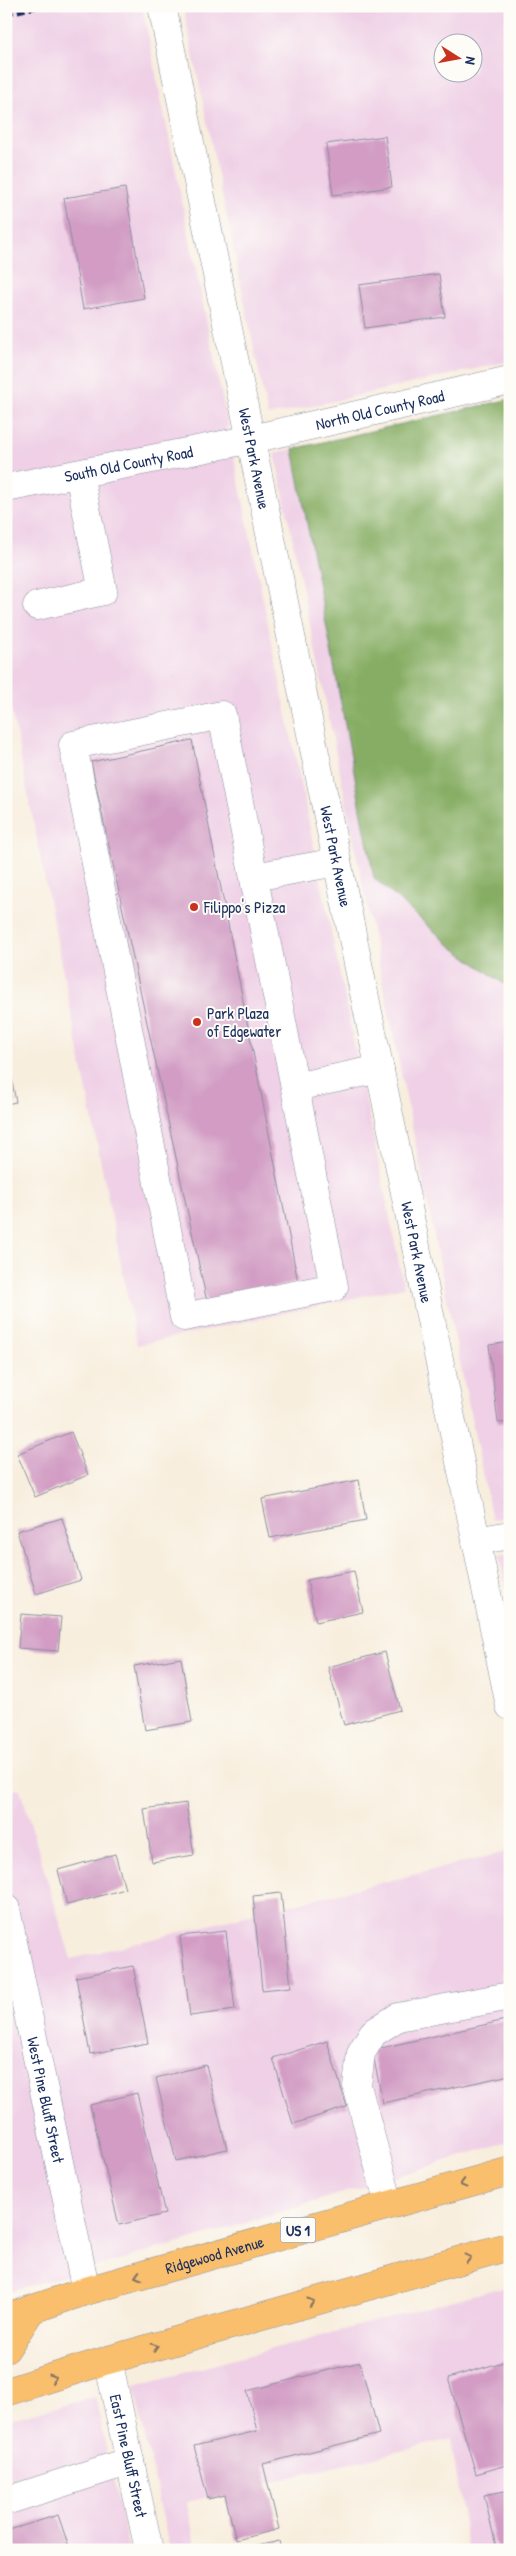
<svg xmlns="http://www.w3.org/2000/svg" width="516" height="2556" font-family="'Patrick Hand',sans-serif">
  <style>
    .built { fill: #efd0e6; fill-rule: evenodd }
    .forest { fill: #86ad63; stroke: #506e60 }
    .building { fill: #d29cc4 }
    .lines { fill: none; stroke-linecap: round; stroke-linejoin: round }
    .minor-casing { stroke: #8a8e9e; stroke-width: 29 }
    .major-casing { stroke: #8a8e9e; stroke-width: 29 }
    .minor { stroke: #fff; stroke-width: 28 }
    .major { stroke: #f9bf6d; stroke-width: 28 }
    .rail { stroke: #1b2f5e; stroke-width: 4; stroke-dasharray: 8 4; stroke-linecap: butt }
    .oneway { stroke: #7f7065 }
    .poi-dot { fill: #c8321e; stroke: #fdfcf7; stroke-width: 2 }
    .labels { text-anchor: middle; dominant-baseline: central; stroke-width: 4; stroke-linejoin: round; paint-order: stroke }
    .shield { fill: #fdfcf7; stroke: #5f6c8c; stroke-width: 1 }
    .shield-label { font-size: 15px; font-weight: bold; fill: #1b2f5e }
    .street-label { font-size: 16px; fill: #1b2f5e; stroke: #fdfcf7 }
    .poi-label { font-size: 16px; fill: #1b2f5e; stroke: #fdfcf7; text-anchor: start }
  </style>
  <rect width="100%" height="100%" fill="#fdfcf7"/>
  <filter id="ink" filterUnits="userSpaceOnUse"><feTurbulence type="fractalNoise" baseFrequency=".02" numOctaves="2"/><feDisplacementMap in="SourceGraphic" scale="10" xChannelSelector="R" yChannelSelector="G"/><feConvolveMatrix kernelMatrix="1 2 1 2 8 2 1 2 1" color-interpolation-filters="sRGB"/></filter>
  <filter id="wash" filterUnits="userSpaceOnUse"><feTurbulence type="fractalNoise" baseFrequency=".0096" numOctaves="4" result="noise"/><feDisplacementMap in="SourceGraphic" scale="20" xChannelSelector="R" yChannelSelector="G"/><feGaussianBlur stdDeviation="1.12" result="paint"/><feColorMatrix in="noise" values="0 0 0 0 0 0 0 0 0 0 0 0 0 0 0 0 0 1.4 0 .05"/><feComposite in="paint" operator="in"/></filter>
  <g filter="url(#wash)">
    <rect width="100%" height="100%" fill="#f8eede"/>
    <g class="built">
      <path d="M6,6H142L228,426H226L231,443L404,1287L137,1345L6,683Z"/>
      <path d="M183,6H510V361L268,416ZM444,42H474V72H444Z"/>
      <path d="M293,449L374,878L452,947L510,988V1516L492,1520L275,453Z"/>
      <path d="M510,1553V1605L499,1555Z"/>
      <path d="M20,1789L71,1959L510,1851V2141L201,2237L6,2292V1791Z"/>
      <path d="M510,2285V2550H468L451,2439L187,2502L196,2550H170L134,2386Z"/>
      <path d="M95,2397L129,2550H6V2420Z"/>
    </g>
    <path class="forest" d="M510,399V988L452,947L374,878L293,449Z"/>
    <g id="blocks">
      <g class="building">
        <path d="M385,136L392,187L333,195L326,144Z"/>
        <path d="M125,188L144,298L83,309L64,198Z"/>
        <path d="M439,274L445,317L365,328L359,285Z"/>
        <path d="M192,740L298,1282L207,1302L91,762Z"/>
        <path d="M6,1050L16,1102L6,1104Z"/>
        <path d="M510,1342V1422L498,1423L489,1345Z"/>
        <path d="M71,1432L88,1475L35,1497L17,1454Z"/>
        <path d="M359,1480L366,1520L270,1538L262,1499Z"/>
        <path d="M62,1518L81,1580L36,1594L17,1531Z"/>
        <path d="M354,1571L363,1612L316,1622L307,1580Z"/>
        <path d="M21,1614L61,1617L58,1651L18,1648Z"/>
        <path d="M385,1652L400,1710L344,1725L328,1667Z"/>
        <path d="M181,1658L192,1722L145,1730L134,1666Z"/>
        <path d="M186,1803L194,1855L152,1862L144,1809Z"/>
        <path d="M115,1854L125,1889L67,1905L58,1870Z"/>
        <path d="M281,1893L291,1987L262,1990L253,1896Z"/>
        <path d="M226,1931L235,2010L190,2016L180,1936Z"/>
        <path d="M133,1966L148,2043L90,2054L76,1977Z"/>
        <path d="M510,2019V2075L383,2103L372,2050Z"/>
        <path d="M327,2041L347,2107L293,2124L273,2058Z"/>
        <path d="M206,2065L227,2149L176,2161L156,2078Z"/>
        <path d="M137,2093L165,2214L119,2225L90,2105Z"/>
        <path d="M510,2360V2464L476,2474L448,2378Z"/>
        <path d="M360,2362L379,2434L263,2464L279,2529L236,2540L225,2495L208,2499L194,2446L257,2431L247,2391Z"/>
        <path d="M510,2490V2550H497L484,2495Z"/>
        <path d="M58,2515L70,2550H6V2531Z"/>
        <path d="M279,2541L281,2550H244V2549Z"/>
      </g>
    </g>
  </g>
  <g filter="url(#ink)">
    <use href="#blocks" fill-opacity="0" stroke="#8a8e9e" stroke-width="1"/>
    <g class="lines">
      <g class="minor-casing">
        <g id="minor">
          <path id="s1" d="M162,6L510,1706"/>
          <path id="s2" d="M6,488L252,439L510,380"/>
          <path d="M37,606L103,591L79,474"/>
          <path d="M222,715L334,1287L184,1317L73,745Z"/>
          <path d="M254,877L337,862"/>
          <path d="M295,1087L380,1069"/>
          <path d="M476,1541L510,1535"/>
          <path id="s3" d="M6,1909L86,2291"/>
          <path d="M389,2204L357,2086L361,2053L373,2033L398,2017L510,1996"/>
          <path id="s4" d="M108,2360L149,2550"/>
          <path d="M6,2501L130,2461"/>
        </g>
      </g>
      <g class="major-casing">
        <g id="major">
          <path id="s5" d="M6,2318L86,2291L510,2171"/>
          <path d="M6,2349L31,2310"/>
          <path d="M6,2392L108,2360L510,2246"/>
        </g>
      </g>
      <use href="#minor" class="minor"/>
      <use href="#major" class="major"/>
      <path class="rail" d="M6,14L44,6"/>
    </g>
    <defs><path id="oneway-chevron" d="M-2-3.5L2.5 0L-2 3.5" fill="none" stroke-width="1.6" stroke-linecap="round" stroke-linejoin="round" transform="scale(1.25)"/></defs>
    <g class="oneway">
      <use href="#oneway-chevron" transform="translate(463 2184) rotate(165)"/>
      <use href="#oneway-chevron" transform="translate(468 2258) rotate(-15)"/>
      <use href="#oneway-chevron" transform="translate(138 2276) rotate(164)"/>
      <use href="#oneway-chevron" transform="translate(311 2302) rotate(-16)"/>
      <use href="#oneway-chevron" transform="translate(155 2347) rotate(-16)"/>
      <use href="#oneway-chevron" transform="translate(53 2378) rotate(-18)"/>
    </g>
  </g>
  <g class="poi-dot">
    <circle cx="194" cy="907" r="5"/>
    <circle cx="197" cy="1022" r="5"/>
  </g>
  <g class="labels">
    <rect class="shield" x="280.5" y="2217.5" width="35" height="25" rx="4"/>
    <g class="shield-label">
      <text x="298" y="2230">US 1</text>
    </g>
    <g class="street-label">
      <text stroke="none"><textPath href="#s2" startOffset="382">North Old County Road</textPath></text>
      <text stroke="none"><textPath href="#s1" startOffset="462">West Park Avenue</textPath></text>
      <text stroke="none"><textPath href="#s2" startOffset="125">South Old County Road</textPath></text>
      <text stroke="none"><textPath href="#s1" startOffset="868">West Park Avenue</textPath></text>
      <text stroke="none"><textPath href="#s1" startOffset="1272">West Park Avenue</textPath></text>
      <text stroke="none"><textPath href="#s3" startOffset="195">West Pine Bluff Street</textPath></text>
      <text stroke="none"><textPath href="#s5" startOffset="218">Ridgewood Avenue</textPath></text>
      <text stroke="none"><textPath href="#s4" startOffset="98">East Pine Bluff Street</textPath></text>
    </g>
    <g class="poi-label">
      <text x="204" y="907">Filippo's Pizza</text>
      <text x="207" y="1013">Park Plaza<tspan x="207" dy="18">of Edgewater</tspan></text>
    </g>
  </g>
  <rect width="516" height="2556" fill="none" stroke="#fdfcf7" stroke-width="25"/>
  <g transform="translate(458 58) rotate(101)"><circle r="24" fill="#fdfcf7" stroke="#a3aaba"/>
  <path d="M0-4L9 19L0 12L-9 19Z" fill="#c8321e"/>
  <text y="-8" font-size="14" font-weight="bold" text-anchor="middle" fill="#1b2f5e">N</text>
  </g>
</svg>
